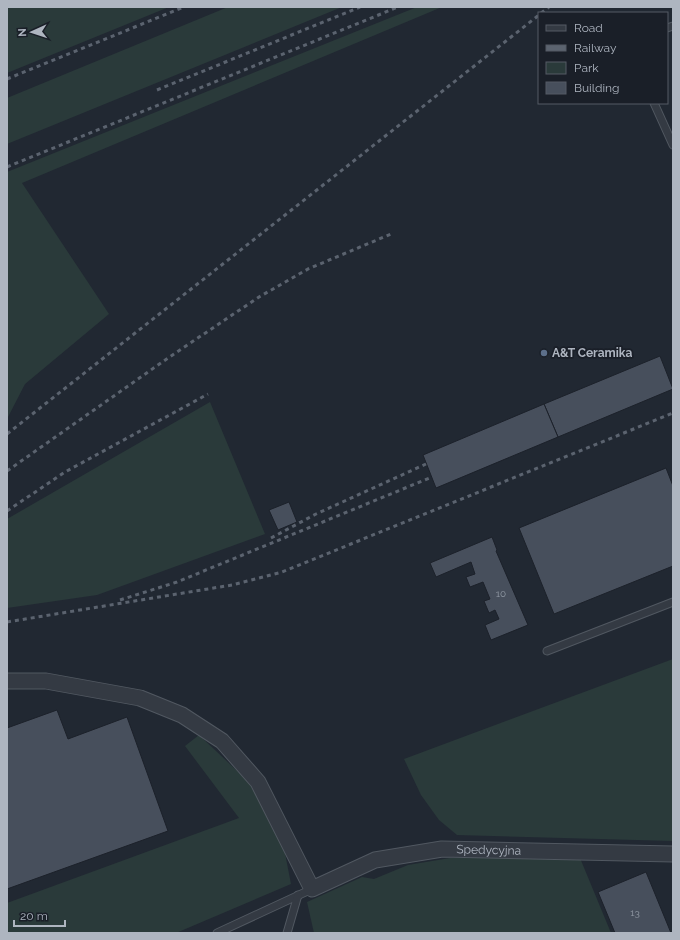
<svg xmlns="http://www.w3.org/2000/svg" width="680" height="940" font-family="Raleway,sans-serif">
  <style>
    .green { fill: #2a3a3a }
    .building { fill: #474f5c; stroke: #1c212a }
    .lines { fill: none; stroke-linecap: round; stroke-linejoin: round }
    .service-casing { stroke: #515861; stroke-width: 9 }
    .minor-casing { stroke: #515861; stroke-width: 17 }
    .service { stroke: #343a43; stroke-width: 7 }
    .minor { stroke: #343a43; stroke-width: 15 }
    .rail { stroke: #5b636f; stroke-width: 3; stroke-dasharray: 4 4; stroke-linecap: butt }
    .service-dot { fill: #5c6f8a; stroke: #1a1f28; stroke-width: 1.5 }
    .labels { text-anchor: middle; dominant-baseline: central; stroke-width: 3.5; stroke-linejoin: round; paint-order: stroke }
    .number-label { font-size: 10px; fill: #949ca7 }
    .poi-label { font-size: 12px; font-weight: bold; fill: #aeb5c0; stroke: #1a1f28; text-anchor: start }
    .street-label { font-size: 12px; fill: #aeb5c0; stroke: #1a1f28 }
  </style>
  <rect width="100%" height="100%" fill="#212832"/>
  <g class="green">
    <path d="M7,7H169L7,73Z"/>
    <path d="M228,7H342L7,144V98Z"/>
    <path d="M417,7H442L22,183L109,314L25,384L7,419V172Z"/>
    <path d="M210,402L265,534L97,595L7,608V519Z"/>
    <path d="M673,659V841L457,835L439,820L421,795L404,759Z"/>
    <path d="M199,735L250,783L284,848L291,884L176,933H7V903L239,818L185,746Z"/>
    <path d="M450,858H580L611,933H314L307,902L362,877L374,879L408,865Z"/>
  </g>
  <g class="building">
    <path d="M660,356L673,389L558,437L544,404Z"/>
    <path d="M544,404L558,437L436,488L423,455Z"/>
    <path d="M666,468L673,486V566L554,614L519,528Z"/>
    <path d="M289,502L297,522L278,530L269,510Z"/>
    <path d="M492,537L497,550L496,551L528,625L491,640L485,625L499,619L495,610L489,613L484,601L490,599L483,582L470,587L466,577L475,574L471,562L436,577L430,563Z"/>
    <path d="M57,710L68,739L127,717L168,831L7,889V728Z"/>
    <path d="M646,872L671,933H615L598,892Z"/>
  </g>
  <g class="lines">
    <g class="service-casing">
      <g id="service">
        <path d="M667,28L673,26"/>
        <path d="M654,103L673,145"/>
        <path d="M547,651L673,602"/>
        <path d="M217,933L312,889"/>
        <path d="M287,933L298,895"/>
      </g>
    </g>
    <g class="minor-casing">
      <g id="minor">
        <path id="s1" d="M7,681H46L140,698L182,715L222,741L258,782L312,889L375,860L442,849L673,854"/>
      </g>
    </g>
    <use href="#service" class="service"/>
    <use href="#minor" class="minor"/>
    <g class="rail">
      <path d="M541,13L549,7"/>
      <path d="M7,79L184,7"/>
      <path d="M157,90L360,7"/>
      <path d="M7,167L398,7"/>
      <path d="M7,434L539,15"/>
      <path d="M7,471L168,358L259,297L308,269L391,234"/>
      <path d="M7,511L65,472L208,394"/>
      <path d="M271,538L316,514L426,464"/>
      <path d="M120,600L177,582L432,477"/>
      <path d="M7,622L232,585L282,572L673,413"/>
    </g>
  </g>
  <circle class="service-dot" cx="544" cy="353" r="4"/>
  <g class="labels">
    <g class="number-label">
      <text x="501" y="593">10</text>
      <text x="635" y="912">13</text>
    </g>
    <g class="poi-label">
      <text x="552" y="353">A&amp;T Ceramika</text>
    </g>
    <g class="street-label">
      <text stroke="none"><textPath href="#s1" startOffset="586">Spedycyjna</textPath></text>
    </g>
  </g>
  <rect width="680" height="940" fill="none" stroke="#aeb5c0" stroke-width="16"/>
  <rect x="538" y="12" width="130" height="92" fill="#1a1f28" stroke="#555b65"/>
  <rect x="546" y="25" width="20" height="6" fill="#343a43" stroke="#555b65"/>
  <text x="574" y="32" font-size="12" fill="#aeb5c0">Road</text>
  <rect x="546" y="45" width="20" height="6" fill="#5b636f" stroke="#555b65"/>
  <text x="574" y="52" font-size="12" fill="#aeb5c0">Railway</text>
  <rect x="546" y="62" width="20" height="12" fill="#2a3a3a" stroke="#555b65"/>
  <text x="574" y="72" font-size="12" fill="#aeb5c0">Park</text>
  <rect x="546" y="82" width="20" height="12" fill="#474f5c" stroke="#555b65"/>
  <text x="574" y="92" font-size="12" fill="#aeb5c0">Building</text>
  <g transform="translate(32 32) rotate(267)" stroke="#1a1f28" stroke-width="3" paint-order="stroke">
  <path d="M0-3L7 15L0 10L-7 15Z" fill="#aeb5c0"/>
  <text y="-6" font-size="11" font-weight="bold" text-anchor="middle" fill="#aeb5c0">N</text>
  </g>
  <path d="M14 920v6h51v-6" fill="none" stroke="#aeb5c0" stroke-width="2"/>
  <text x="20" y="920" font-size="12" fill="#aeb5c0" stroke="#1a1f28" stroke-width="3" paint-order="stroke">20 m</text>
</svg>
